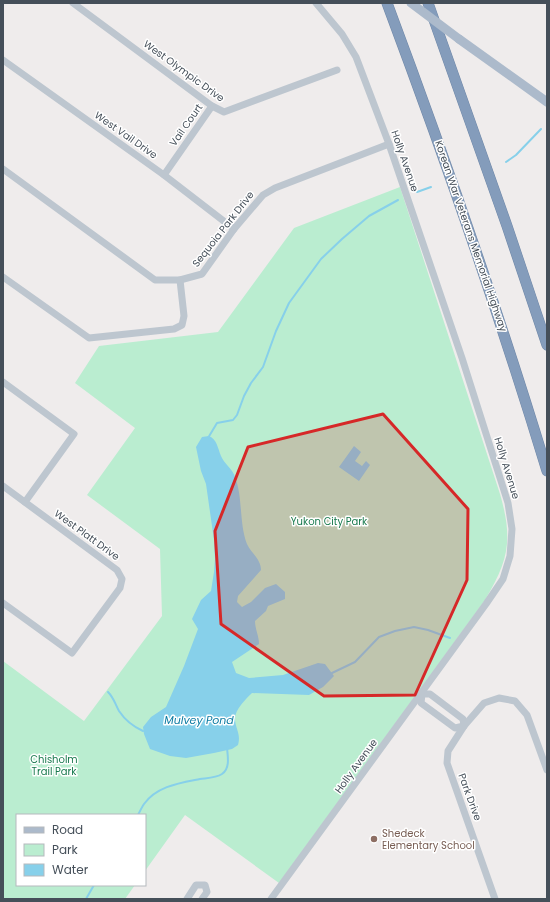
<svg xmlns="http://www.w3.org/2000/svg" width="550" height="902" font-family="Poppins,sans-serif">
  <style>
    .green { fill: #baedd0 }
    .water { fill: #87d0ea }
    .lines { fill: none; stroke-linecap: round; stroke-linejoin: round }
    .stream { stroke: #87d0ea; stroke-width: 2 }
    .highway-casing { stroke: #6f87a7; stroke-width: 11 }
    .minor { stroke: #bdc6cf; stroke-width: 7 }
    .major { stroke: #acbacb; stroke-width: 9 }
    .highway { stroke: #849cbb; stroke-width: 10 }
    .major-bridge { stroke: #acbacb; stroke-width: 9 }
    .marked { fill: #d62828; fill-opacity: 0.2; stroke: #d62828; stroke-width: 3; stroke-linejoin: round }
    .education-dot { fill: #8d6e63; stroke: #fff; stroke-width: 1.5 }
    .labels { text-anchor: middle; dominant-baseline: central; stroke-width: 3; stroke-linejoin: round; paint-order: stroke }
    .street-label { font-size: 10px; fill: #454f59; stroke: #fff }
    .park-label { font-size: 10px; fill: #17794d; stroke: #fff }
    .education-label { font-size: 10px; fill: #785e54; stroke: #fff; text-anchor: start }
    .water-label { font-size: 11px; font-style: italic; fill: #0e7ca3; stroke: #fff }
  </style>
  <rect width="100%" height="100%" fill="#efecec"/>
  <path class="green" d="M400,187L500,494C513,539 509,560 485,600L279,883L185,815L145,871V815H17V885H135L125,899H3V661L84,721L162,616L160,549L87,495L135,428L75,383L99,346L218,332L294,228Z"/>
  <g class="water">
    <path d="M209,436C217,439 218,449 221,456C224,464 233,469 235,477C243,497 239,524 247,544C251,553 261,559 261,570L238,596L237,602L242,607L251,602L265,588L276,584L285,592V599L268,606L266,611L255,621C255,629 259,636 259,644L232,662L236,673L249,678L283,675L318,663L325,664L334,676L323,687L309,695L252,693C246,699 234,710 235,720C236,730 241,734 238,745L232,749L214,753L186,758L170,756L150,749L144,734L143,727L151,717L166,707L184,666L198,629L192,619L201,600L211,591L214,572L215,559L214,540L206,484L201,471L196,447L202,437Z"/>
    <path d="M354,446L361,452L355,461L362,466L366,461L370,465L359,481L339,467Z"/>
  </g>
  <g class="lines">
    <g class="stream">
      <path d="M506,162L516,155L541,129"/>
      <path d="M417,192L431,187"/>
      <path d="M208,438L217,423L233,420L237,415L244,396L251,383L263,367L276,331L289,303L321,259L342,239L369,216L398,200"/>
      <path d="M332,673L355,662L379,637L395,631L414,627L428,630L450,638"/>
      <path d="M108,692C114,698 115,704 119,711C125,720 134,727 143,731"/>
      <path d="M138,815C140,811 142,807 144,804C157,786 180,783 200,779C207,778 216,778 222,774C230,769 228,757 227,748"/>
      <path d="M86,899L94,885"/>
    </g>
    <g class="highway-casing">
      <g id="highway">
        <path d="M387,3C445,158 499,313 547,471"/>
        <path d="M428,3L507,226L547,345"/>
      </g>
    </g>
    <g class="minor">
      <path d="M73,3L212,106L224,112L337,70"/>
      <path d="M3,60L164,175L234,229"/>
      <path d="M3,169L155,280H180L202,274L234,229L263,195L275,188L389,144"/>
      <path d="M164,175L212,106"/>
      <path d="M3,277L89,338L174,329L182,325L184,316L180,280"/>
      <path d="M3,382L74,434L25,502"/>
      <path d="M3,486L117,570L122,579L120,588L72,653L3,603"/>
      <path d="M422,694H430L463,719L464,726L455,728L421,703Z"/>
      <path d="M187,899L196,885H205L207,892L202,899"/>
      <path d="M271,899L486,604L503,579L510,556L512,529L508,503L462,358L389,144L356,57L342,34L316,3"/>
      <path d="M495,899L447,763L448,751L464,726L484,703L499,698L515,701L527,715L547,770"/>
    </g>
    <path class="major" d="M459,39L547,102"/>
    <use href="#highway" class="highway"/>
    <path class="major-bridge" d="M411,3L459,39"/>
  </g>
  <path class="marked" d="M383,414L468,509L467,580L415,695L324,696L221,624L215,531L248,447Z"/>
  <circle class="education-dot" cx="374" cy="839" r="4"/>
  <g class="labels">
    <g class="street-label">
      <text transform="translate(184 71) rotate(36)">West Olympic Drive</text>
      <text transform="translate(186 125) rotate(-55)">Vail Court</text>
      <text transform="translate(126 135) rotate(35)">West Vail Drive</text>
      <text transform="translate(405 161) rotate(71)">Holly Avenue</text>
      <text transform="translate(223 229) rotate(-52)">Sequoia Park Drive</text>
      <text transform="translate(471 236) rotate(71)">Korean War Veterans Memorial Highway</text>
      <text transform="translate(507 468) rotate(73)">Holly Avenue</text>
      <text transform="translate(87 535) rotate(36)">West Platt Drive</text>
      <text transform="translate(356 766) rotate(-54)">Holly Avenue</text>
      <text transform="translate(470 797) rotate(70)">Park Drive</text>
    </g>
    <g class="park-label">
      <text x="329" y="521">Yukon City Park</text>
      <text x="54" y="759">Chisholm<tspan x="54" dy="12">Trail Park</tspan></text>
    </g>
    <g class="education-label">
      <text x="382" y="833">Shedeck<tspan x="382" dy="12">Elementary School</tspan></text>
    </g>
    <g class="water-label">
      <text x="199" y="720">Mulvey Pond</text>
    </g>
  </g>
  <rect width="550" height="902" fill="none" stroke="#454f59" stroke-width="8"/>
  <rect x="16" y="814" width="130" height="72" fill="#ffffff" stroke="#b5b9bd"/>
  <rect x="24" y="827" width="20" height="6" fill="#acbacb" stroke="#b5b9bd"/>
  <text x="52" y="834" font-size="12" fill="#454f59">Road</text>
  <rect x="24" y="844" width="20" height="12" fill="#baedd0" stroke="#b5b9bd"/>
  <text x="52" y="854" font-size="12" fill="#454f59">Park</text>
  <rect x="24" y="864" width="20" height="12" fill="#87d0ea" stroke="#b5b9bd"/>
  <text x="52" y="874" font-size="12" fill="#454f59">Water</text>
</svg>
